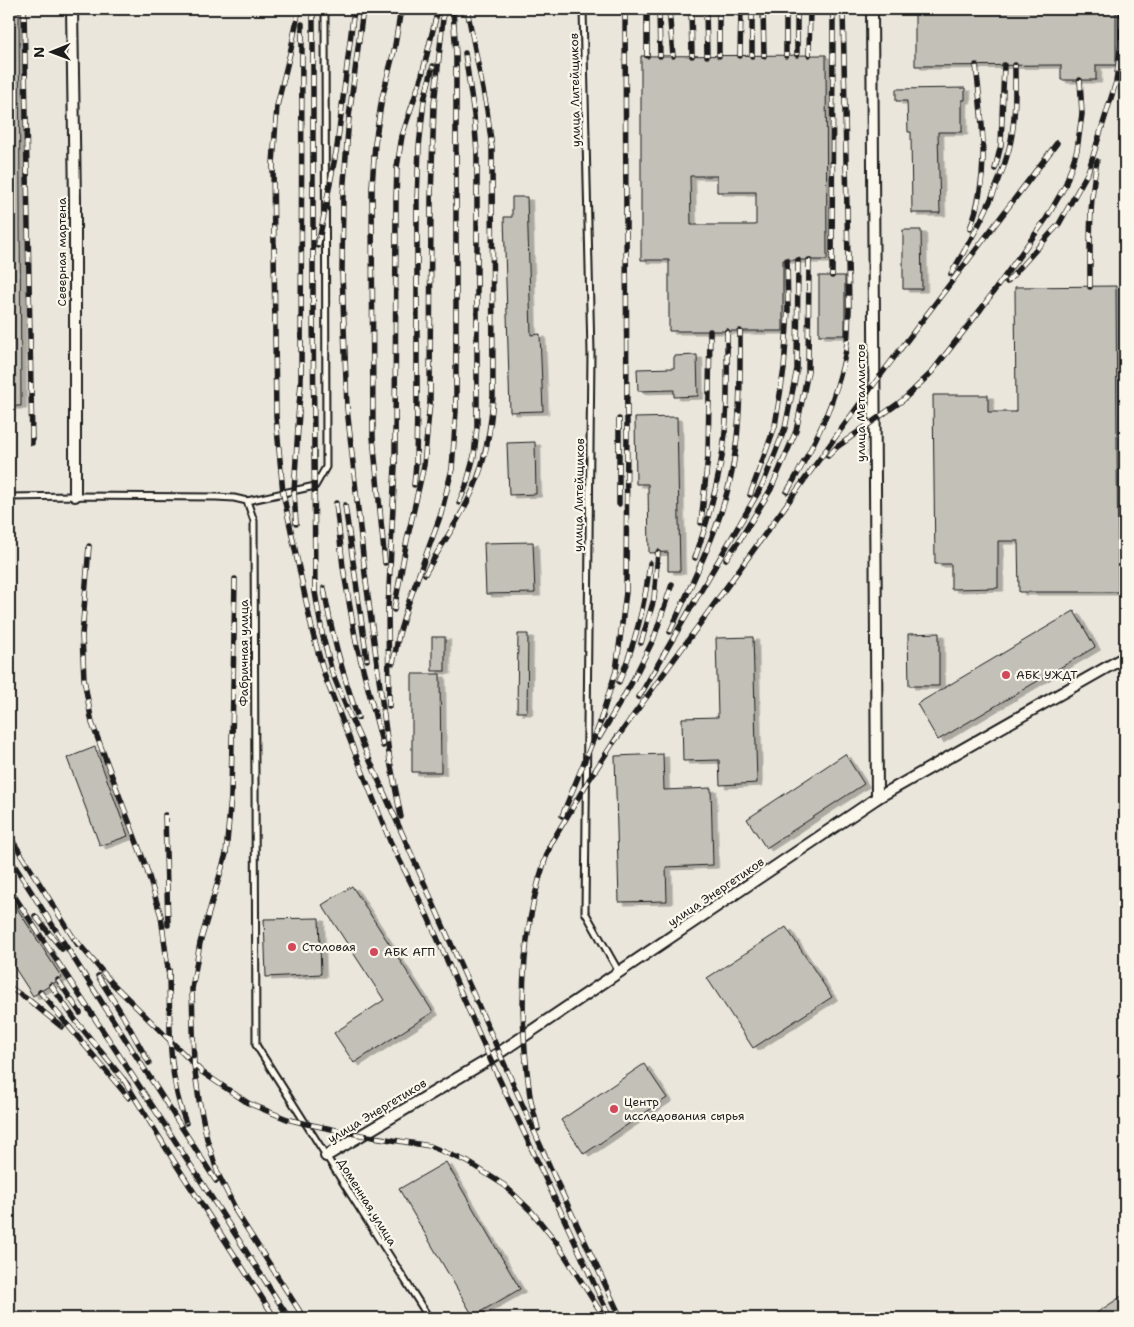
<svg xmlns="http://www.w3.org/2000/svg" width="1134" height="1327" font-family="'Shantell Sans',sans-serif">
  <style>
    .built { fill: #eae6dc }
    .building { fill: #c3c0b8; stroke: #1c1c1c; fill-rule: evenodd; filter: url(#shadow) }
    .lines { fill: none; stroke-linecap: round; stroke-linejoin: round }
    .lane-casing { stroke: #1c1c1c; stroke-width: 9 }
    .street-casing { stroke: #1c1c1c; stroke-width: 14 }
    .lane { stroke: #fbf7ec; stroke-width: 5 }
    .street { stroke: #fbf7ec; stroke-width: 10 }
    .rail-casing { stroke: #1c1c1c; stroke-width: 5.5 }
    .rail { stroke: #fbf7ec; stroke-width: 4; stroke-dasharray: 11; stroke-linecap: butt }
    .poi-dot { fill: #d1495b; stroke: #fbf7ec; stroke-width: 2 }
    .labels { text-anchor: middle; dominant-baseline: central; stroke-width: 4.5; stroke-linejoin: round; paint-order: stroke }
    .street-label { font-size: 12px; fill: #1c1c1c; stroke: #fbf7ec }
    .poi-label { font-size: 12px; fill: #1c1c1c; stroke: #fbf7ec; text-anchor: start }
  </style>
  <defs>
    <filter id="shadow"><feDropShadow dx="5.5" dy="3" stdDeviation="0" flood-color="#0004"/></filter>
  </defs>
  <rect width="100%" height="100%" fill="#fbf7ec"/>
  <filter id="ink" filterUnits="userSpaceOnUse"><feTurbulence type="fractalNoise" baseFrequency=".02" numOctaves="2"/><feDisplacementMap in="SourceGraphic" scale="10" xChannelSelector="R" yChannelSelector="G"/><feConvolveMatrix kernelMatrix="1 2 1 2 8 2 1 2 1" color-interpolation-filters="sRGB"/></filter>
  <g filter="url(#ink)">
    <rect class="built" x="9" y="9" width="1116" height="1309"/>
    <g class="building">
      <path d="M9,9H19L21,406H9Z"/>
      <path d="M915,9H1116V65H1096V80H1061V65L915,66Z"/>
      <path d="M826,55L827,260H783V331H669V260H641V56ZM690,176H717V192H756V225H691Z"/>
      <path d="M965,88V100H962V132H938L940,213H912L911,132H908L907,101H896V89Z"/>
      <path d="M512,197H527L531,335L540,334L543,411L510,412L504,217H512Z"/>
      <path d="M903,230H921L922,289H903Z"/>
      <rect x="819" y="276" width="26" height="59"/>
      <path d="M1116,286L1118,592H1019L1018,541H998V588L951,589V564H935L933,395H988V412H1016L1015,287Z"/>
      <path d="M697,355L698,396L674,397V390L638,391L637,369L674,368V356Z"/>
      <path d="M677,417L680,571H668V552L649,553L648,484H636L635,418Z"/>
      <path d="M535,442L536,494L509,495L507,443Z"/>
      <path d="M533,542L535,593L486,594L484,543Z"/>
      <path d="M1074,611L1095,647L938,740L917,704Z"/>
      <path d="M939,633V686H909L908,634Z"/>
      <path d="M518,634H528L527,712H517Z"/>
      <rect x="432" y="637" width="13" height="34"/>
      <path d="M753,637L757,783L720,785L719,760L683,761L682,718L718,717L716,638Z"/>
      <path d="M412,674H440L441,772H412Z"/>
      <path d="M95,747L128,836L100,846L67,758Z"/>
      <path d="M663,754L664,790L711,788L713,865L666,867L667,901L619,902L615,756Z"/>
      <path d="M845,754L864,784L766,848L747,819Z"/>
      <path d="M352,886L433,1012L354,1063L334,1033L384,1000L322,905Z"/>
      <path d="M9,896L62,978L33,996L9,959Z"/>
      <path d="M319,918L321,974L266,977L264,919Z"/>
      <path d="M786,927L832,997L753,1048L707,978Z"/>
      <path d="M644,1064L667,1098L584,1154L561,1120Z"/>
      <path d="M446,1162L520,1289L473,1316L399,1189Z"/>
      <path d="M1125,1294V1318H1089Z"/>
    </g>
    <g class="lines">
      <g class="lane-casing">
        <g id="lane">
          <path d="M583,9L591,353L585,912L619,972"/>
          <path d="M9,497L75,496L216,497L234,498L247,501L254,521L256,1045L429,1318"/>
          <path d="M247,501L315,486L326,467L325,9"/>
        </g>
      </g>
      <g class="street-casing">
        <g id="street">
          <path d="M72,9L75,201V496"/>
          <path d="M872,9L877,798"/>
          <path d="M326,1156L490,1059L877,798L1125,657"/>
        </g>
      </g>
      <use href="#lane" class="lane"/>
      <use href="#street" class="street"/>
      <g class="rail-casing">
        <g id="rail">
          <path d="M24,9L32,443"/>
          <path d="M299,9L291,49L277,106L273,164L276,417L283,493L313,634L325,677L390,841L428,917L490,1059L610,1318"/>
          <path d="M313,9V299L315,592L322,633L332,672L347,709L554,1176L621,1318"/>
          <path d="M363,9L349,117L343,195L342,272L347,408L365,574L390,761L401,817"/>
          <path d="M659,9L660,56"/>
          <path d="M669,9L673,56"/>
          <path d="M691,9L692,56"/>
          <path d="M706,9L707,56"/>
          <path d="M719,9V56"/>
          <path d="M752,9V56"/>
          <path d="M763,9L764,56"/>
          <path d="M786,9V56"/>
          <path d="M797,9V55"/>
          <path d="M832,9L833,19L832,276"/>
          <path d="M809,55L810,9"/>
          <path d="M647,56V9"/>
          <path d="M740,56L741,9"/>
          <path d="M995,169L1001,145L1004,65"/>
          <path d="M970,229C991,172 982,123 976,65"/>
          <path d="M318,246L337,147L354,9"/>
          <path d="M951,274C974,235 997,194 1009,149C1016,122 1015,93 1015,65"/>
          <path d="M1007,282L1059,224L1088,172L1116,82L1121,42V9"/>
          <path d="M1090,287C1090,245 1089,202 1097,161"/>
          <path d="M298,417L301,383L302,24"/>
          <path d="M619,419V504"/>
          <path d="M828,456L837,447L903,400L931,373L981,309L1046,219L1065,186L1077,150L1082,114L1080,80"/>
          <path d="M414,485L416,464L417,402V199L419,147L424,100L433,66"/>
          <path d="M787,492C813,448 837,400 846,350C848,337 848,324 849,311L843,9"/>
          <path d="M750,495L775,426L784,369L788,310L787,260"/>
          <path d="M336,503L343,567L356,642L383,746"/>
          <path d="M459,503L466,486L474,456L477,427V153L474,115L465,53"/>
          <path d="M345,505L367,660"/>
          <path d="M701,523L708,456L710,331"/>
          <path d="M296,524L294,491L299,412"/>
          <path d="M89,546L82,635L84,679L92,723L146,867L161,916L169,977"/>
          <path d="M695,558C706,526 715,495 721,462C729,419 727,374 727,331"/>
          <path d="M726,559L739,541L771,489L796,431L808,371L809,260"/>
          <path d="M385,563L373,437L372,187L375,143L382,98L394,51L401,9"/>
          <path d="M425,574C440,546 460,520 473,490C486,459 491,429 493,396L492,148L487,110L467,9"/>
          <path d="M235,579L231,796L226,854L200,943L192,989L194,1065L199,1100L207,1139L218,1174L239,1216"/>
          <path d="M324,588C331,633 343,675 358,718"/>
          <path d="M394,610L407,540L424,465L430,402L431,198L434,105L444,9"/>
          <path d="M670,632C694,577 725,520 734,460C741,418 740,374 740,331"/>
          <path d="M641,643L654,599L658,552"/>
          <path d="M393,663L399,634L407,607L441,514L452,469L456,411V55L453,9"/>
          <path d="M619,682C635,644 645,604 650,563"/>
          <path d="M639,697L763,484L785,428L797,369L798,260"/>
          <path d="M389,706L388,609L395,466L396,199L397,167L402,136L422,75L438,9"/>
          <path d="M600,721L616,671L626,592L627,427L625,9"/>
          <path d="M599,738L631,684L654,638L672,584"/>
          <path d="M614,742L874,384L1057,143"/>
          <path d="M165,815L168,925"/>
          <path d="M562,816L603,716"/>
          <path d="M9,835L78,945"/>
          <path d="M549,847L587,783L617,737"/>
          <path d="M9,857L216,1181"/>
          <path d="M9,888L161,1119L289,1318"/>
          <path d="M35,916L62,949"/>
          <path d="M74,938L112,983L202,1072L248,1103L287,1119L307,1124L361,1135L430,1146L468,1162L504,1185L532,1212L557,1243L602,1314"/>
          <path d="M169,970C170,1018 167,1077 186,1123"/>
          <path d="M98,976L122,1014L149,1063"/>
          <path d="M58,980L80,1013"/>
          <path d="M51,985L76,1021L128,1085"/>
          <path d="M9,987L30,1001L62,1027"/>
          <path d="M40,992L129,1098"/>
          <path d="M124,1080L177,1166L275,1318"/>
          <path d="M538,1129C535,1115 530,1102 529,1088C518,1006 521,919 552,841"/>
          <path d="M235,1210L304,1318"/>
        </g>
      </g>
      <use href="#rail" class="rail"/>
    </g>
  </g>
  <g class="poi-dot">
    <circle cx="1006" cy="675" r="5"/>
    <circle cx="292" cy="947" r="5"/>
    <circle cx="374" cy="952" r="5"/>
    <circle cx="614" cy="1109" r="5"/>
  </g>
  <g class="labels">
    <g class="street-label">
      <text transform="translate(575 90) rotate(-91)">улица Литейщиков</text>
      <text transform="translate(62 252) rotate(-90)">Северная мартена</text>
      <text transform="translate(861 403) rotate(-90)">улица Металлистов</text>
      <text transform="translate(579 495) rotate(-89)">улица Литейщиков</text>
      <text transform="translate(244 653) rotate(-90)">Фабричная улица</text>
      <text transform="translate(716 892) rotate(-34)">улица Энергетиков</text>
      <text transform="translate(377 1111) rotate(-31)">улица Энергетиков</text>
      <text transform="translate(367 1202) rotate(58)">Доменная улица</text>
    </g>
    <g class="poi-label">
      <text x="1016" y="675">АБК УЖДТ</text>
      <text x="302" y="947">Столовая</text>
      <text x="384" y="952">АБК АГП</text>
      <text x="624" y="1102">Центр<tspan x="624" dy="14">исследования сырья</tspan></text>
    </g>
  </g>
  <rect width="1134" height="1327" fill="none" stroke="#fbf7ec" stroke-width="30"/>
  <rect x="15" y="15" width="1104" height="1297" fill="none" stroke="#1c1c1c" stroke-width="2" filter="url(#ink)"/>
  <g transform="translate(52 52) rotate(269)" stroke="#fbf7ec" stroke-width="4" paint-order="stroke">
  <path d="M0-4L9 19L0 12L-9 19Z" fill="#1c1c1c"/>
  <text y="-8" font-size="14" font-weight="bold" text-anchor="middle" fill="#1c1c1c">N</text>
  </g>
</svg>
